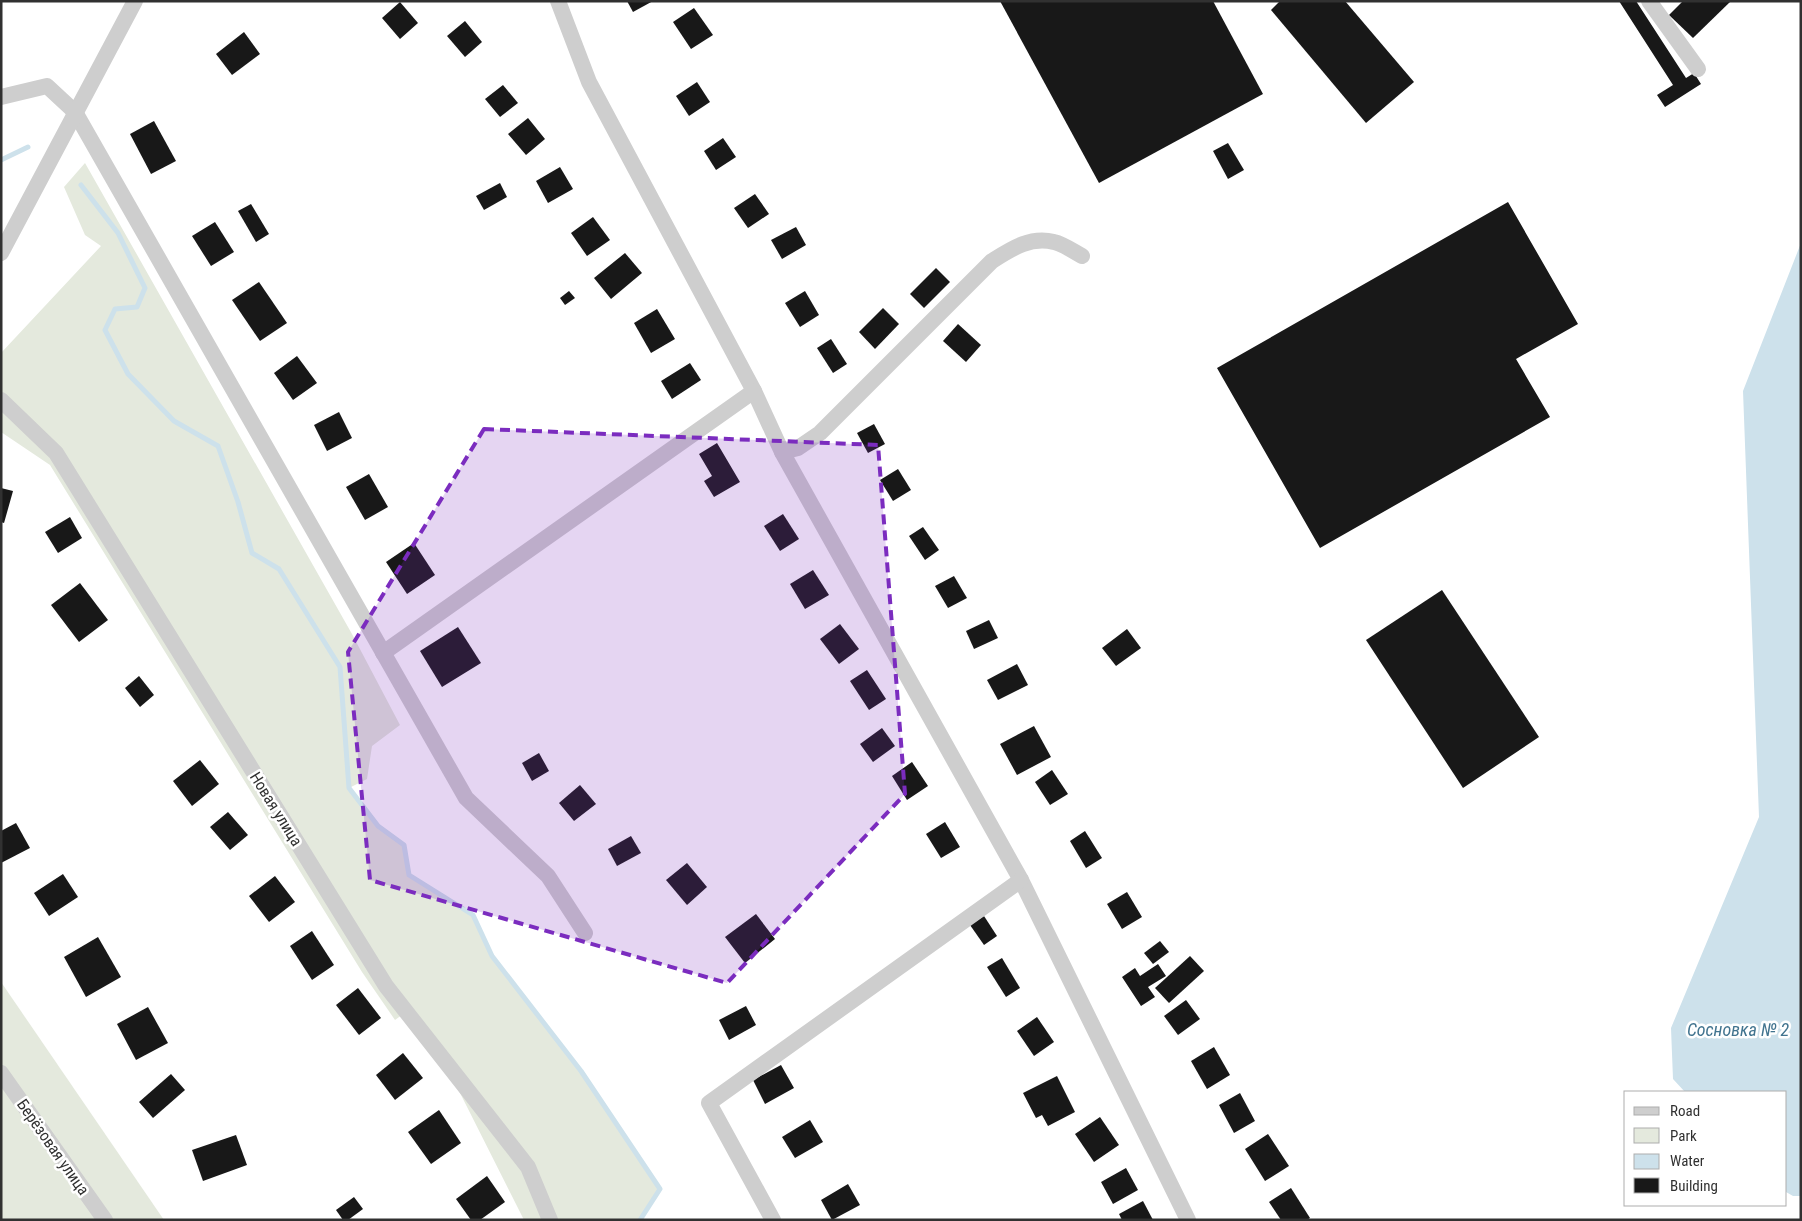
<svg xmlns="http://www.w3.org/2000/svg" width="1802" height="1221" font-family="'Roboto Condensed',sans-serif">
  <style>
    .green { fill: #e4e9dd }
    .water { fill: #cde1eb }
    .lines { fill: none; stroke-linecap: round; stroke-linejoin: round }
    .stream { stroke: #cde1eb; stroke-width: 5 }
    .building { fill: #181818 }
    .minor { stroke: #cecece; stroke-width: 16 }
    .marked { fill: #7b2cbf; fill-opacity: 0.2; stroke: #7b2cbf; stroke-width: 4; stroke-dasharray: 10 6; stroke-linejoin: round }
    .labels { text-anchor: middle; dominant-baseline: central; stroke-width: 5; stroke-linejoin: round; paint-order: stroke }
    .street-label { font-size: 16px; fill: #313131; stroke: #fff }
    .water-label { font-size: 18px; font-style: italic; fill: #42748f; stroke: #fff }
  </style>
  <rect width="100%" height="100%" fill="#fff"/>
  <g class="green">
    <path d="M85,163L352,634L400,725L372,746L367,779L349,788L378,826L404,845L409,876L473,915L492,957L581,1071L660,1189L640,1220H524L456,1085L406,1012L395,1020L362,972L50,465L1,432V353L101,246L85,235L64,187Z"/>
    <path d="M1,982L164,1220H1Z"/>
  </g>
  <path class="water" d="M1801,243V1196H1793L1786,1192V1092H1685L1673,1079L1671,1028L1759,817L1743,391Z"/>
  <g class="lines">
    <g class="stream">
      <path d="M1,160L28,147"/>
      <path d="M81,185L118,233L145,288L137,307L115,309L105,330L128,374L174,421L218,446L238,502L252,553L279,569L340,667L349,788L378,826L404,845L409,875L473,915L492,956L581,1071L660,1189L640,1220"/>
    </g>
  </g>
  <g class="building">
    <path d="M627,1H653L633,12Z"/>
    <path d="M1000,1H1213L1263,94L1099,183Z"/>
    <path d="M1280,1H1345L1414,82L1366,123L1271,10Z"/>
    <path d="M1619,1H1636L1686,78L1694,73L1701,84L1665,107L1657,95L1673,85Z"/>
    <path d="M1683,1H1731L1693,38L1669,15Z"/>
    <path d="M400,2L418,23L400,39L382,18Z"/>
    <path d="M694,8L713,35L691,49L673,22Z"/>
    <path d="M465,21L482,42L465,57L447,36Z"/>
    <path d="M244,32L260,54L232,75L216,54Z"/>
    <path d="M697,82L710,102L689,116L676,96Z"/>
    <path d="M503,85L518,103L500,117L485,99Z"/>
    <path d="M528,118L545,139L526,155L508,134Z"/>
    <path d="M154,121L176,161L151,174L130,134Z"/>
    <path d="M723,138L736,157L716,170L704,151Z"/>
    <path d="M1228,143L1244,170L1228,179L1213,151Z"/>
    <path d="M560,167L573,189L548,203L536,181Z"/>
    <path d="M500,183L507,197L484,210L476,196Z"/>
    <path d="M755,194L769,214L748,228L734,208Z"/>
    <path d="M1508,202L1578,324L1516,359L1550,417L1320,548L1217,368Z"/>
    <path d="M251,204L269,234L256,242L238,211Z"/>
    <path d="M593,217L610,240L587,256L571,233Z"/>
    <path d="M215,222L234,252L211,266L192,236Z"/>
    <path d="M796,227L806,245L782,259L771,240Z"/>
    <path d="M625,253L642,273L611,299L594,278Z"/>
    <path d="M936,268L950,282L924,308L910,294Z"/>
    <path d="M259,282L287,323L260,341L232,300Z"/>
    <path d="M569,291L575,298L565,305L560,298Z"/>
    <path d="M805,291L819,315L800,327L785,303Z"/>
    <path d="M883,308L899,324L875,349L859,332Z"/>
    <path d="M657,309L675,339L651,353L634,323Z"/>
    <path d="M958,324L981,345L966,362L943,341Z"/>
    <path d="M831,339L847,364L833,373L817,348Z"/>
    <path d="M297,356L317,383L293,400L274,373Z"/>
    <path d="M690,363L701,380L672,399L661,381Z"/>
    <path d="M339,412L352,438L327,451L314,425Z"/>
    <path d="M874,424L885,444L868,453L857,433Z"/>
    <path d="M717,443L740,482L714,497L704,481L712,476L699,454Z"/>
    <path d="M898,469L911,490L893,501L880,480Z"/>
    <path d="M369,474L388,507L365,520L346,487Z"/>
    <path d="M1,488L13,491L4,523L1,522Z"/>
    <path d="M783,514L799,539L780,551L764,526Z"/>
    <path d="M70,517L82,538L58,553L45,532Z"/>
    <path d="M923,527L939,550L925,560L909,536Z"/>
    <path d="M414,543L435,575L407,594L386,562Z"/>
    <path d="M813,570L829,595L805,609L790,584Z"/>
    <path d="M954,576L967,598L948,608L935,586Z"/>
    <path d="M80,583L108,620L79,642L51,605Z"/>
    <path d="M1442,590L1539,737L1463,788L1366,640Z"/>
    <path d="M989,620L998,638L974,649L966,631Z"/>
    <path d="M840,624L859,649L839,664L820,639Z"/>
    <path d="M458,627L481,663L442,687L420,651Z"/>
    <path d="M1127,629L1141,648L1116,666L1102,648Z"/>
    <path d="M1017,664L1028,685L998,700L987,680Z"/>
    <path d="M867,670L886,699L869,710L850,681Z"/>
    <path d="M139,676L154,695L140,707L125,688Z"/>
    <path d="M1034,726L1051,757L1017,775L1000,744Z"/>
    <path d="M882,728L895,746L873,762L860,744Z"/>
    <path d="M539,753L549,771L532,781L522,763Z"/>
    <path d="M200,760L219,784L192,806L173,781Z"/>
    <path d="M912,762L928,786L907,800L892,776Z"/>
    <path d="M1052,770L1068,794L1050,805L1035,782Z"/>
    <path d="M580,785L596,804L574,821L559,803Z"/>
    <path d="M228,812L248,835L230,850L210,827Z"/>
    <path d="M945,822L960,847L941,858L926,834Z"/>
    <path d="M16,823L30,848L1,863V831Z"/>
    <path d="M1085,831L1102,858L1086,868L1070,841Z"/>
    <path d="M631,836L641,853L617,866L608,849Z"/>
    <path d="M687,863L707,887L687,905L666,880Z"/>
    <path d="M63,874L78,897L49,916L34,893Z"/>
    <path d="M275,876L295,902L269,922L249,896Z"/>
    <path d="M1127,892L1142,917L1122,929L1107,904Z"/>
    <path d="M756,914L775,939L745,963L725,937Z"/>
    <path d="M984,916L997,936L984,945L970,925Z"/>
    <path d="M312,931L334,965L312,980L290,946Z"/>
    <path d="M98,937L121,977L86,997L64,957Z"/>
    <path d="M1160,941L1169,952L1153,964L1144,953Z"/>
    <path d="M1190,956L1204,971L1169,1003L1155,988Z"/>
    <path d="M1002,958L1020,988L1006,997L987,967Z"/>
    <path d="M1158,964L1166,976L1148,987L1155,997L1141,1006L1122,977L1135,968L1140,976Z"/>
    <path d="M358,988L381,1018L359,1035L336,1005Z"/>
    <path d="M1186,1000L1200,1019L1178,1035L1164,1016Z"/>
    <path d="M746,1006L756,1025L729,1040L719,1020Z"/>
    <path d="M148,1007L168,1043L136,1060L117,1024Z"/>
    <path d="M1037,1017L1054,1042L1034,1056L1017,1031Z"/>
    <path d="M1214,1047L1230,1075L1207,1089L1191,1061Z"/>
    <path d="M403,1053L423,1078L395,1100L376,1075Z"/>
    <path d="M781,1065L794,1088L765,1104L753,1080Z"/>
    <path d="M171,1074L185,1090L153,1118L139,1102Z"/>
    <path d="M1057,1076L1075,1112L1048,1126L1042,1115L1036,1118L1023,1093Z"/>
    <path d="M1240,1093L1255,1121L1234,1133L1219,1105Z"/>
    <path d="M439,1110L461,1143L431,1164L408,1132Z"/>
    <path d="M1100,1117L1119,1145L1094,1162L1075,1134Z"/>
    <path d="M810,1120L823,1142L795,1158L782,1137Z"/>
    <path d="M1268,1134L1289,1166L1265,1181L1245,1149Z"/>
    <path d="M236,1135L247,1165L203,1181L192,1150Z"/>
    <path d="M1126,1168L1138,1190L1113,1204L1101,1182Z"/>
    <path d="M487,1176L505,1202L480,1220H471L456,1199Z"/>
    <path d="M848,1184L860,1205L832,1220L821,1200Z"/>
    <path d="M1291,1188L1310,1218L1307,1220H1281L1269,1202Z"/>
    <path d="M354,1197L363,1209L348,1220H343L336,1210Z"/>
    <path d="M1143,1201L1153,1220H1122L1119,1214Z"/>
  </g>
  <g class="lines">
    <g class="minor">
      <path d="M558,1L589,82L754,391L782,452L1021,880L1188,1220"/>
      <path d="M1649,1L1698,69"/>
      <path d="M1,97L47,86L75,112L466,798L548,876L585,933"/>
      <path d="M1,253L135,1"/>
      <path d="M1,400L56,453L386,986L528,1167L550,1220"/>
      <path d="M782,452L798,448L820,433L992,261C1011,249 1030,236 1054,242C1063,244 1073,251 1082,256"/>
      <path d="M383,653L754,391"/>
      <path d="M1,1073L105,1220"/>
      <path d="M773,1220L709,1103L1021,880"/>
    </g>
  </g>
  <path class="marked" d="M484,429L878,445L905,794L727,983L370,880L348,652Z"/>
  <g class="labels">
    <g class="street-label">
      <text transform="translate(276 809) rotate(58)">Новая улица</text>
      <text transform="translate(53 1147) rotate(55)">Берёзовая улица</text>
    </g>
    <g class="water-label">
      <text x="1738" y="1029">Сосновка № 2</text>
    </g>
  </g>
  <rect width="1802" height="1221" fill="none" stroke="#313131" stroke-width="5"/>
  <rect x="1624" y="1091" width="162" height="115" fill="#ffffff" stroke="#adadad"/>
  <rect x="1634" y="1107" width="25" height="8" fill="#cecece" stroke="#adadad"/>
  <text x="1670" y="1116" font-size="15" fill="#313131">Road</text>
  <rect x="1634" y="1128" width="25" height="15" fill="#e4e9dd" stroke="#adadad"/>
  <text x="1670" y="1141" font-size="15" fill="#313131">Park</text>
  <rect x="1634" y="1154" width="25" height="15" fill="#cde1eb" stroke="#adadad"/>
  <text x="1670" y="1166" font-size="15" fill="#313131">Water</text>
  <rect x="1634" y="1178" width="25" height="15" fill="#181818" stroke="#adadad"/>
  <text x="1670" y="1191" font-size="15" fill="#313131">Building</text>
</svg>
